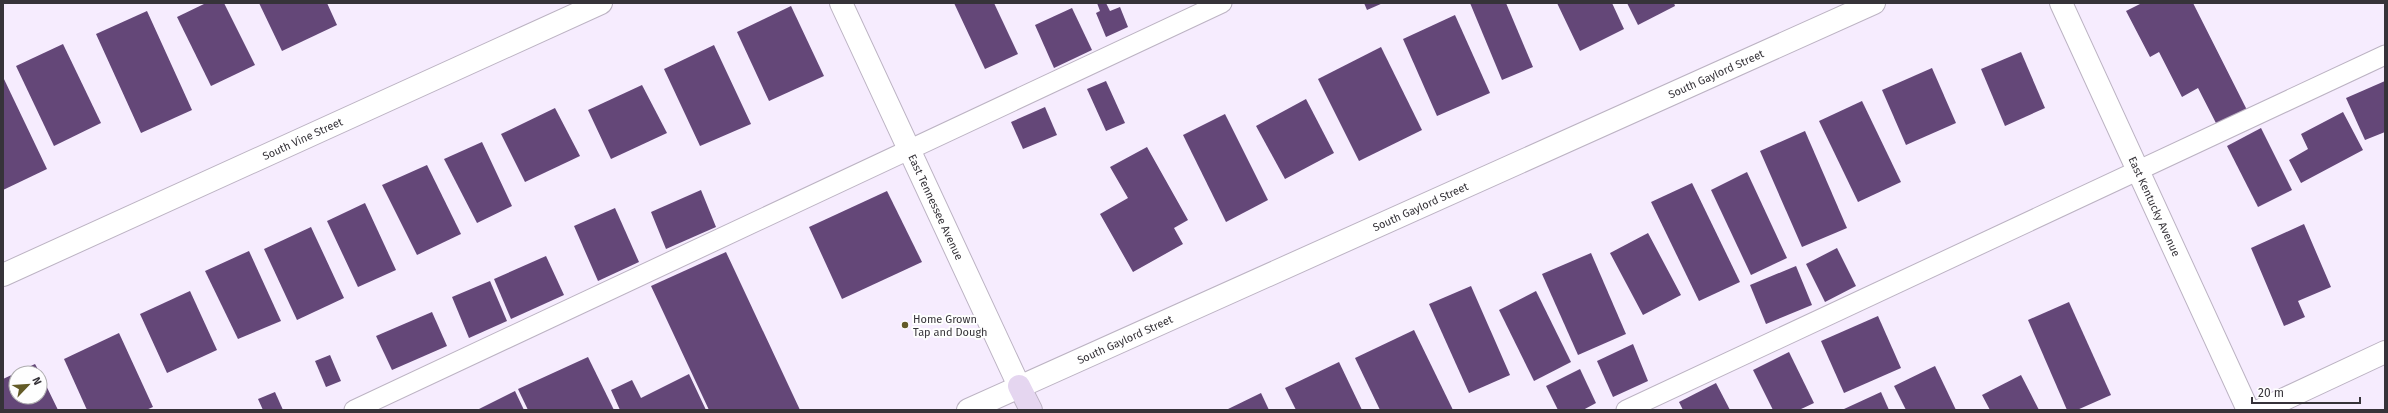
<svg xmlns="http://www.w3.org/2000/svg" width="2388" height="413" font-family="'Fira Sans',sans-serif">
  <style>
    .building { fill: #644778 }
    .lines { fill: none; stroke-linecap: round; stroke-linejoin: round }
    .lane-casing { stroke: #bcb3c3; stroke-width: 21 }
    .street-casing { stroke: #bcb3c3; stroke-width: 24 }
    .secondary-casing { stroke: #bcb3c3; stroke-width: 24 }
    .lane { stroke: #fff; stroke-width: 19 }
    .street { stroke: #fff; stroke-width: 22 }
    .secondary { stroke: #e5d6f0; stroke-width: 22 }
    .poi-dot { fill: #635b27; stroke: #fefefe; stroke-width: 1.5 }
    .labels { text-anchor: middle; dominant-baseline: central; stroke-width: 4; stroke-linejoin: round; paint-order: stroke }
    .street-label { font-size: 11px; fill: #363339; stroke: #fefefe }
    .poi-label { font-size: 11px; fill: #363339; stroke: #fefefe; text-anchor: start }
  </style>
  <rect width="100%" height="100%" fill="#f6ecfe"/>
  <g class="building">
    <path d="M206,3H224L255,65L211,86L177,17Z"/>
    <path d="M259,3H327L337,25L282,51Z"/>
    <path d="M954,3H994L1018,54L985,69Z"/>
    <path d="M1097,3H1106L1110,11L1120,7L1128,27L1106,37L1096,13L1100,11Z"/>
    <path d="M1364,3H1383L1367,10Z"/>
    <path d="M1470,3H1506L1533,67L1502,80Z"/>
    <path d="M1557,3H1612L1624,29L1580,51Z"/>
    <path d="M1627,3H1674L1675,6L1638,25Z"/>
    <path d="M2142,3H2193L2248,112L2218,127L2198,88L2182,97L2159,52L2150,57L2126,11Z"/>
    <path d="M791,6L824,76L769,101L737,32Z"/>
    <path d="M1072,8L1092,50L1054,68L1035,25Z"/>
    <path d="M147,11L192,110L141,133L96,34Z"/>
    <path d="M1455,15L1490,93L1437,116L1403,39Z"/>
    <path d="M63,44L101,123L54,146L16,66Z"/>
    <path d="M714,45L751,124L700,146L664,69Z"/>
    <path d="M1381,47L1422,130L1359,161L1318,79Z"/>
    <path d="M2021,52L2045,108L2005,126L1981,69Z"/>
    <path d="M1932,68L1956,123L1906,145L1882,90Z"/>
    <path d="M3,77L47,169L3,190Z"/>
    <path d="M1106,81L1125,123L1106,131L1087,89Z"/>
    <path d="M2385,81V132L2365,140L2346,98Z"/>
    <path d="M642,85L667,133L611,159L588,110Z"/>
    <path d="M1306,99L1334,153L1285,179L1256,126Z"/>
    <path d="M1862,101L1901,182L1858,202L1819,121Z"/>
    <path d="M1045,107L1057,135L1023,149L1011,122Z"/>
    <path d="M555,108L580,156L525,182L501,134Z"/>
    <path d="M2343,112L2363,150L2301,183L2289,160L2308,149L2301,134Z"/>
    <path d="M1225,114L1268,200L1226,222L1183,135Z"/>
    <path d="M2261,128L2292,190L2258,207L2227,146Z"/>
    <path d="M1805,131L1847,228L1802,247L1760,151Z"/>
    <path d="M482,142L512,206L477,223L444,159Z"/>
    <path d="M1147,147L1188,220L1174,228L1183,244L1133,272L1100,214L1128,198L1110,167Z"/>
    <path d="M427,165L461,234L417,255L382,185Z"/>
    <path d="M1747,172L1787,258L1751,275L1711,190Z"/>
    <path d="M1692,183L1740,282L1699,301L1651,202Z"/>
    <path d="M701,190L716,227L666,249L651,212Z"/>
    <path d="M887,191L922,262L842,299L809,227Z"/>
    <path d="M365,203L396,270L358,287L327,221Z"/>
    <path d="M615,208L639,262L598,281L574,226Z"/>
    <path d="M2304,224L2331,287L2298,301L2305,317L2284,326L2251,248Z"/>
    <path d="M311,227L344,298L297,320L264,249Z"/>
    <path d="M1648,233L1681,295L1643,315L1610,253Z"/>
    <path d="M1837,248L1856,286L1825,302L1806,264Z"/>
    <path d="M249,251L281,321L238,339L205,271Z"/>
    <path d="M726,252L800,410H709L651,286Z"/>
    <path d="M1591,253L1626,334L1578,355L1542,274Z"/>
    <path d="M546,256L564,295L511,319L494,279Z"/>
    <path d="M1796,266L1812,305L1766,324L1750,285Z"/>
    <path d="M490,281L507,321L469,338L452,297Z"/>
    <path d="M1471,286L1510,375L1469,393L1429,304Z"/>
    <path d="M190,291L217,350L167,373L140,314Z"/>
    <path d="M1536,291L1571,362L1534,381L1499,310Z"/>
    <path d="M2069,302L2111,395L2077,410H2067L2028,320Z"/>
    <path d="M432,312L447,346L392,370L376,336Z"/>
    <path d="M1878,316L1901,368L1844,393L1821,341Z"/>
    <path d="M1414,330L1453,410H1380L1355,358Z"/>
    <path d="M119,333L153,407L146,410H87L64,359Z"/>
    <path d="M1633,344L1648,381L1613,397L1597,361Z"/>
    <path d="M1789,352L1814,403L1799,410H1773L1753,370Z"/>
    <path d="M330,355L341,381L326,387L315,361Z"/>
    <path d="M588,357L614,410H528L518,389Z"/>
    <path d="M1339,362L1362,410H1296L1285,388Z"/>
    <path d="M35,364L40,373H16V397H40V373L58,410H4L3,379Z"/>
    <path d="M1935,366L1956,410H1906L1894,386Z"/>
    <path d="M1580,369L1596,403L1583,410H1558L1546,386Z"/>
    <path d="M689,374L706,410H620L611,390L632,380L641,398Z"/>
    <path d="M2021,375L2039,410H1990L1982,395Z"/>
    <path d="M1716,383L1730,410H1683L1679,402Z"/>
    <path d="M515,391L524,410H477Z"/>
    <path d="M275,392L283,410H263L258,399Z"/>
    <path d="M1881,392L1889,410H1844V409Z"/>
    <path d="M1261,393L1269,410H1226Z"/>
  </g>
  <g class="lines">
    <g class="lane-casing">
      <g id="lane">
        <path d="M354,410L1222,3"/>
        <path d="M1626,410L2385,55"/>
      </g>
    </g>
    <g class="street-casing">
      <g id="street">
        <path id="s1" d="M841,3L1019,386"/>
        <path id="s2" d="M2061,3L2248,410"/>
        <path id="s3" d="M3,275L601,3"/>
        <path id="s4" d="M968,410L1874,3"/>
        <path d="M2261,410L2385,352"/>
      </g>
    </g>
    <g class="secondary-casing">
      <path id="secondary" d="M1019,386L1031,410"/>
    </g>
    <use href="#lane" class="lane"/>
    <use href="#street" class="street"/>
    <use href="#secondary" class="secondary"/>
  </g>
  <circle class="poi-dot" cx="905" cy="325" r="4"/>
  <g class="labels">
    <g class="street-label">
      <text stroke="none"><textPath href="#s4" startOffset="820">South Gaylord Street</textPath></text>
      <text stroke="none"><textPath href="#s3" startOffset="329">South Vine Street</textPath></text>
      <text stroke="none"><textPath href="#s4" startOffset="496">South Gaylord Street</textPath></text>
      <text stroke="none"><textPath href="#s1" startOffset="225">East Tennessee Avenue</textPath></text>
      <text stroke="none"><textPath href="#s2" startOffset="224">East Kentucky Avenue</textPath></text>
      <text stroke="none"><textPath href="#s4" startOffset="172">South Gaylord Street</textPath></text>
    </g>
    <g class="poi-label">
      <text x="913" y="319">Home Grown<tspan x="913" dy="13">Tap and Dough</tspan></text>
    </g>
  </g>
  <rect width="2388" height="413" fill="none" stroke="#363339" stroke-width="8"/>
  <g transform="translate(28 385) rotate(65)"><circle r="19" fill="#fefefe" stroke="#aeadaf"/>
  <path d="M0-3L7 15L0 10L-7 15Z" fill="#635b27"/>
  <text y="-6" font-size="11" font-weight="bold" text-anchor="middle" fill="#363339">N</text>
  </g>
  <path d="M2252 397v6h108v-6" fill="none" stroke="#363339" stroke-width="2"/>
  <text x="2258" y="397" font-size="12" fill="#363339" stroke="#fefefe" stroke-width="3" paint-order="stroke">20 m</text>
</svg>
